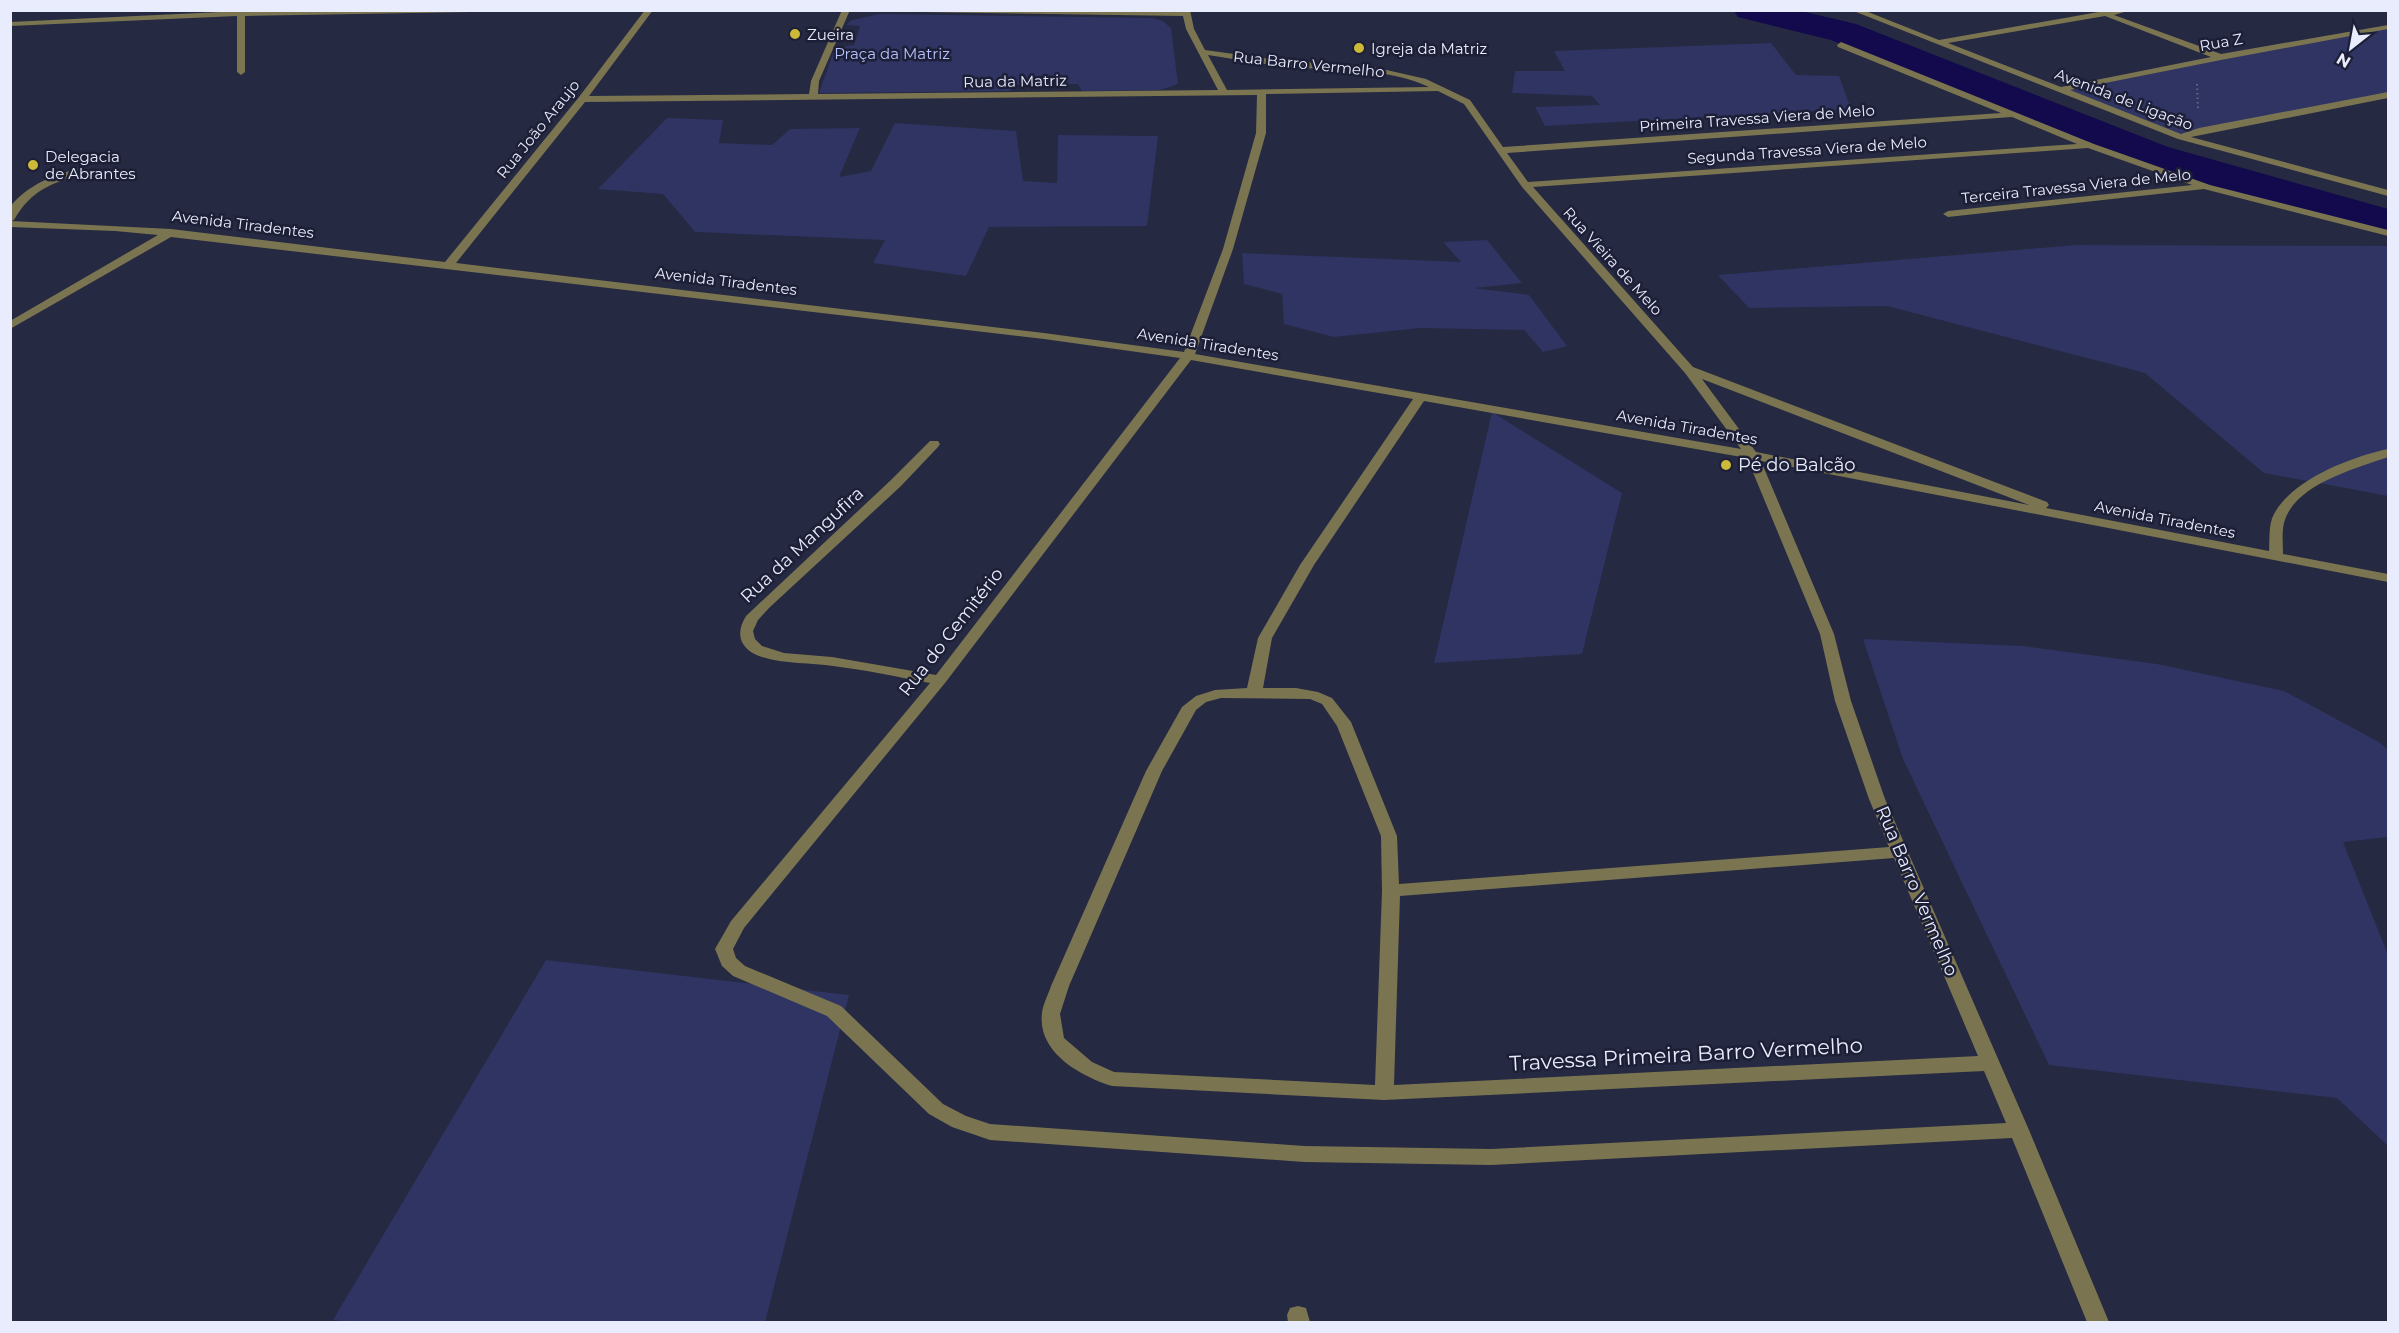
<svg xmlns="http://www.w3.org/2000/svg" width="2399" height="1333" font-family="Montserrat,sans-serif">
  <style>
    .green { fill: #2f3463 }
    .lines { fill: none; stroke-linecap: round; stroke-linejoin: round }
    .river { fill: #120a4d; fill-rule: evenodd }
    .path { stroke: #66697f; stroke-width: 2; stroke-dasharray: 1.5 3; stroke-linecap: butt }
    .minor { fill: #7a7451; fill-rule: evenodd }
    .poi-dot { fill: #cdb938; stroke: #1c1f36; stroke-width: 2 }
    .labels { text-anchor: middle; dominant-baseline: central; stroke-width: 5; stroke-linejoin: round; paint-order: stroke }
    .far-poi-label { font-size: 15px; fill: #e9ecfc; stroke: #1c1f36; text-anchor: start }
    .far-street-label { font-size: 15px; fill: #e9ecfc; stroke: #1c1f36 }
    .far-park-label { font-size: 15px; fill: #b6c1fd; stroke: #1c1f36 }
    .poi-label { font-size: 18px; fill: #e9ecfc; stroke: #1c1f36; text-anchor: start }
    .street-label { font-size: 18px; fill: #e9ecfc; stroke: #1c1f36 }
    .near-street-label { font-size: 21px; fill: #e9ecfc; stroke: #1c1f36 }
  </style>
  <rect width="100%" height="100%" fill="#252941"/>
  <g class="green">
    <path d="M880,14L1152,18L1163,21L1171,28L1178,84L1160,90L1082,91L1078,84L1016,85L1010,91L819,93L835,48L854,45L860,26L846,25L852,20Z"/>
    <path d="M2388,28V97L2180,137L2059,91L2218,56Z"/>
    <path d="M1771,43L1796,75L1839,76L1851,109L1545,126L1535,107L1600,105L1592,96L1512,93L1515,71H1565L1554,51Z"/>
    <path d="M667,118L723,120L719,143L772,145L790,129L860,128L839,177L871,171L895,123L1016,131L1023,181L1057,183L1058,135L1158,136L1147,226L989,227L966,276L873,263L885,240L695,232L663,194L598,189Z"/>
    <path d="M1487,240L1522,283L1474,288L1529,295L1567,346L1543,352L1524,330L1420,328L1334,337L1284,324L1282,294L1244,284L1242,253L1461,262L1443,242Z"/>
    <path d="M2076,245L2388,246V496L2264,473L2145,373L1887,306L1749,308L1718,275Z"/>
    <path d="M1492,412L1622,493L1582,654L1434,663Z"/>
    <path d="M1863,639L2023,646L2157,664L2284,691L2379,742L2388,750V837L2343,842L2388,955V1146L2337,1098L2049,1065L1903,759Z"/>
    <path d="M546,960L849,995L765,1322H357L333,1320Z"/>
  </g>
  <g class="lines">
    <path class="river" d="M1733,10H1797L1856,24L2168,147L2388,209V236L2138,165L1831,40L1738,17Z"/>
    <path class="path" d="M2197,84L2198,109"/>
    <g class="minor">
      <path d="M475,10L471,12L245,16V72L241,75L237,72V16L10,26V22L241,11Z"/>
      <path d="M645,10H653L589,96L809,94L811,81L842,10H850L819,81L818,94L1218,90L1186,29L1183,16L922,12L918,10H1190L1194,29L1205,50L1285,61L1369,66L1426,79L1470,100L1503,147L2001,113L1838,47L1837,45L1841,42L2094,144L2210,185L2388,230V236L2204,189L1948,217L1943,214L1948,211L2192,185L2088,148L1533,187L1693,367L2047,502L2049,505L2046,508L2269,551C2270,539 2268,525 2274,514C2293,479 2351,457 2388,449V457C2357,468 2300,483 2286,517C2281,528 2283,542 2283,554L2388,574V582L1761,461L1834,634L1851,701L1885,799L2029,1130L2109,1322H2087L2012,1138L1491,1165L1304,1162L990,1140L952,1127L929,1114L827,1016L733,976L722,966L715,949L731,921L930,683C898,677 866,670 833,666C809,662 772,665 751,652C737,642 738,629 746,616L891,480L930,441H938L940,444L938,447L901,486L769,608L758,620L753,631L755,639L762,646L784,653L832,657L936,675L1180,358L1044,339L171,237L10,329V321L158,235L115,231L10,227V207C28,184 54,175 81,168L86,171L84,173C51,184 32,189 14,220L11,221L171,229L445,262L579,97ZM1208,55C1234,59 1261,64 1287,67C1334,71 1386,67 1429,87L1227,90ZM1438,91L1464,104L1522,187L1685,373L1741,449L1195,354L1233,249L1266,133V94ZM1257,95L1256,133L1223,249L1184,352L1044,333L456,263L585,102ZM2012,117L2077,144L1528,182L1507,153ZM1191,360L1413,399L1300,565L1258,638L1247,688L1215,690L1196,696L1182,707L1146,771L1051,986C1048,995 1043,1004 1042,1013C1037,1052 1080,1076 1112,1086L1384,1100L1984,1071L2006,1123L1491,1149L1304,1146L990,1124L966,1116L943,1104L841,1006L745,966L736,958L733,949L744,928L945,683ZM1702,379L2029,505L1756,452ZM1424,401L1747,458L1820,634L1835,701L1869,799L1889,847L1399,884L1397,836L1351,722L1332,698L1318,692L1296,688H1263L1272,638L1314,565ZM1221,698L1310,699L1322,704L1337,726L1381,836L1382,891L1375,1085L1114,1072L1092,1062L1064,1038L1060,1014L1069,986L1162,771L1196,710L1206,702ZM1894,858L1978,1056L1394,1085L1400,896Z"/>
      <path d="M1851,10H1863L1939,40L2110,10H2131L2114,15L2221,54L2388,25V29L2221,60L2070,90L2181,134L2199,128L2388,92V98L2191,137L2388,190V196L2178,139ZM2105,16L2211,57L2061,87L1948,43Z"/>
      <path d="M1298,1306L1306,1308L1310,1322H1288L1287,1315L1290,1308Z"/>
    </g>
  </g>
  <g class="poi-dot">
    <circle cx="795" cy="34" r="6"/>
    <circle cx="1359" cy="48" r="6"/>
    <circle cx="33" cy="165" r="6"/>
    <circle cx="1726" cy="465" r="6"/>
  </g>
  <g class="labels">
    <g class="far-poi-label">
      <text x="807" y="34">Zueira</text>
      <text x="1371" y="48">Igreja da Matriz</text>
      <text x="45" y="156">Delegacia<tspan x="45" dy="17">de Abrantes</tspan></text>
    </g>
    <g class="far-street-label">
      <text transform="translate(2221 42) rotate(-10)">Rua Z</text>
      <text transform="translate(1309 64) rotate(6)">Rua Barro Vermelho</text>
      <text transform="translate(1015 81) rotate(-1)">Rua da Matriz</text>
      <text transform="translate(2124 99) rotate(21)">Avenida de Ligação</text>
      <text transform="translate(1757 118) rotate(-4)">Primeira Travessa Viera de Melo</text>
      <text transform="translate(538 129) rotate(-51)">Rua João Araujo</text>
      <text transform="translate(1807 150) rotate(-4)">Segunda Travessa Viera de Melo</text>
      <text transform="translate(2076 186) rotate(-6)">Terceira Travessa Viera de Melo</text>
      <text transform="translate(243 224) rotate(7)">Avenida Tiradentes</text>
      <text transform="translate(1613 261) rotate(48)">Rua Vieira de Melo</text>
      <text transform="translate(726 281) rotate(7)">Avenida Tiradentes</text>
      <text transform="translate(1208 344) rotate(9)">Avenida Tiradentes</text>
      <text transform="translate(1687 427) rotate(10)">Avenida Tiradentes</text>
      <text transform="translate(2165 519) rotate(11)">Avenida Tiradentes</text>
    </g>
    <g class="far-park-label">
      <text x="892" y="53">Praça da Matriz</text>
    </g>
    <g class="poi-label">
      <text x="1738" y="465">Pé do Balcão</text>
    </g>
    <g class="street-label">
      <text transform="translate(802 545) rotate(-43)">Rua da Mangufira</text>
      <text transform="translate(951 632) rotate(-52)">Rua do Cemitério</text>
      <text transform="translate(1917 891) rotate(67)">Rua Barro Vermelho</text>
    </g>
    <g class="near-street-label">
      <text transform="translate(1686 1054) rotate(-3)">Travessa Primeira Barro Vermelho</text>
    </g>
  </g>
  <rect width="2399" height="1333" fill="none" stroke="#e9ecfc" stroke-width="24"/>
  <g transform="translate(2351 48) rotate(211)" stroke="#1c1f36" stroke-width="4.5" paint-order="stroke">
  <path d="M0-4.5L10 22L0 15L-10 22Z" fill="#e9ecfc"/>
  <text y="-9" font-size="16" font-weight="bold" text-anchor="middle" fill="#e9ecfc">N</text>
  </g>
</svg>
